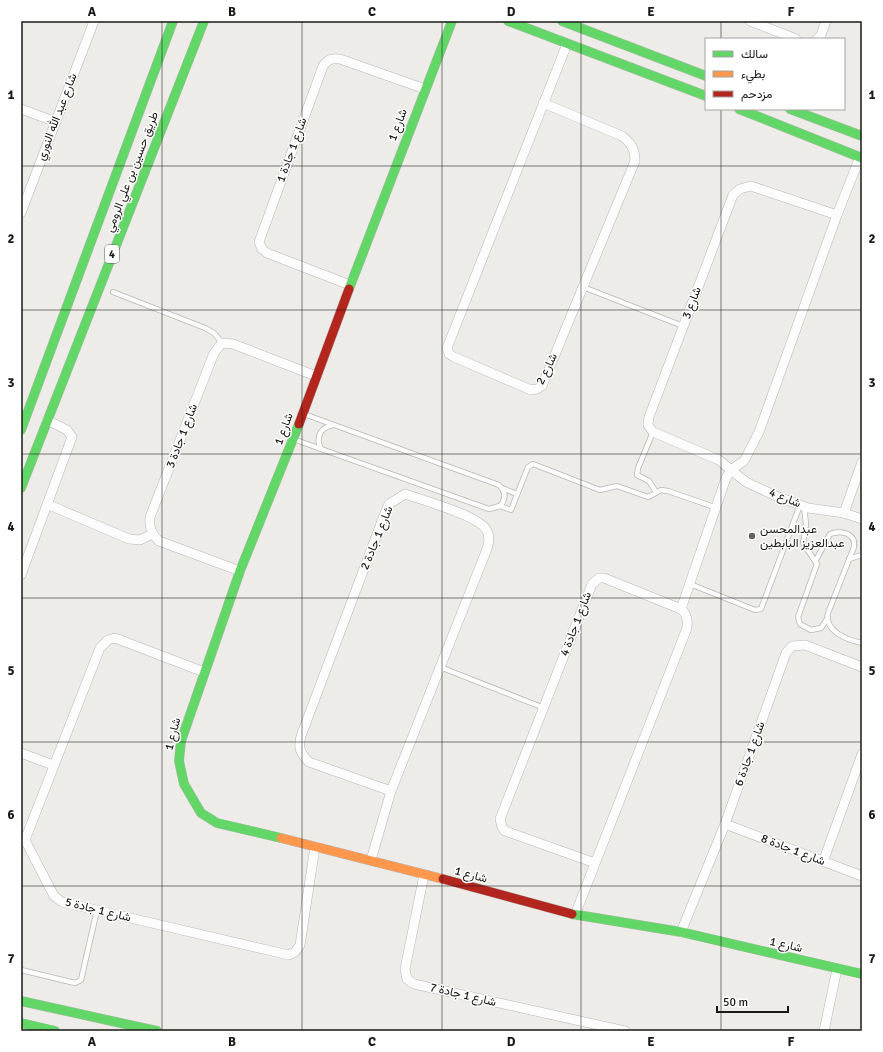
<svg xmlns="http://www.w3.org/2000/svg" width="883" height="1052" font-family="Signika,Vazirmatn,sans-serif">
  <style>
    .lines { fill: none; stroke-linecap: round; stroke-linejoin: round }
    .lane-casing { stroke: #b8b7b4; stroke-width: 6 }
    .street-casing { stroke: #b8b7b4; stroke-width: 10 }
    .fast-casing { stroke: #b8b7b4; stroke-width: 10 }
    .slow-casing { stroke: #b8b7b4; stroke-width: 10 }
    .jam-casing { stroke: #b8b7b4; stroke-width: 10 }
    .lane { stroke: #fcfcfc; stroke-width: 4.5 }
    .street { stroke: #fcfcfc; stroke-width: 9 }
    .fast { stroke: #63d668; stroke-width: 9 }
    .slow { stroke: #ff974d; stroke-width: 9 }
    .jam { stroke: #b3261e; stroke-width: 9 }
    .grid { fill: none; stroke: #191815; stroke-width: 1; stroke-opacity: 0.55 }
    .poi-dot { fill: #63625f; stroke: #fff; stroke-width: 1.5 }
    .labels { text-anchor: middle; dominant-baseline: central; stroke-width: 3; stroke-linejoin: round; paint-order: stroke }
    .shield { fill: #fff; stroke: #5e5d5b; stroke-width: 1 }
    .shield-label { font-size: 11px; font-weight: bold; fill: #191815 }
    .street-label { font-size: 12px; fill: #191815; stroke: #fff }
    .poi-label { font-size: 12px; fill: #191815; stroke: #fff; text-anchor: start }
    .neatline { fill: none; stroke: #191815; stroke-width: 1.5 }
    .grid-label { font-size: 13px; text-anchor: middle; font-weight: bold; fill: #191815 }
  </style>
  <rect width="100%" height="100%" fill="#edece8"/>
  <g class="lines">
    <g class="lane-casing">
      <g id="lane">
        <path d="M583,287L683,326"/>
        <path d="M113,292L205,328L214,333L222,343"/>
        <path d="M653,432L638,468L637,475L649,481L656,492"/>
        <path d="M296,440L489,509L500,506C506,499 506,492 499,485L304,414"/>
        <path d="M321,449C315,437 321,427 333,425"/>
        <path d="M502,488L517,494"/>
        <path d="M500,506L511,510L528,467L533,464L600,490L617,486L648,497L661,490L668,491L717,508"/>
        <path d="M804,506L806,524L803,543L817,564L798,617L800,624L811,630L821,628L827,619"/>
        <path d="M849,559L862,555"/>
        <path d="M816,560L830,534C841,530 856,533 854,547L828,613C824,631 847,640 862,643"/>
        <path d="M690,584L755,610L761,609L800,505"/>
        <path d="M440,667L544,708"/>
        <path d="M21,970L75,983L81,980L97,910"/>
      </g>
    </g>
    <g class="street-casing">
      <g id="street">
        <path d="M750,21L796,39"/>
        <path d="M817,39L821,35L826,21"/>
        <path d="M543,103L622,136C631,143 635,149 635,161L542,386L537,389L531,390L454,357L449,354L447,348L567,44"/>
        <path d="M21,109L56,122"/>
        <path d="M21,213L94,21"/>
        <path d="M837,215L751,186L740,189L733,195L649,417L648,425L653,432L719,460L746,482L776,496L808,508L844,513L862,519"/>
        <path d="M350,285L267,253L262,249L259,242L323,66C328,59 332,58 340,59L425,89"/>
        <path d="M47,504L129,539L140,540L152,534"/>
        <path d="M844,513L862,462"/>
        <path d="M240,571L159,541C151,534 149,527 150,517L214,353L222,343L233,344L316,376"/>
        <path d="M21,575L72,437L67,430L47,420"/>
        <path d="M681,609L726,478L732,469L744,461L759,432L837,215L860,157"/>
        <path d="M204,672L115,638L108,640L100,648L25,840L54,896L62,902L289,955L295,952L300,945L315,847"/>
        <path d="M21,753L53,765"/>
        <path d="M725,824L862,876"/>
        <path d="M371,860L391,791L487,549C489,543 490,537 487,531C481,516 422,500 405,494L389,504L385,513L301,736C298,748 300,753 309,762L391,791"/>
        <path d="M823,862L862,754"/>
        <path d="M424,875L405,969L407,979L414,984L625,1031"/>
        <path d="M575,915L687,628C688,621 687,614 681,609L604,578H599L592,584L500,819L502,827L505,831L595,863"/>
        <path d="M681,932L725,824L786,653L792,646L805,645L862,667"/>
        <path d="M824,1031L837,969"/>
      </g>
    </g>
    <g class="fast-casing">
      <g id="fast">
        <path d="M508,21L706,96"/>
        <path d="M562,21L706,76"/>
        <path d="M739,109L862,158"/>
        <path d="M790,109L862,136"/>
        <path d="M349,289L452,21"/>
        <path d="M21,430L173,21"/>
        <path d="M21,488L204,21"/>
        <path d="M281,838L217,823L201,813L184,784L179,761L181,741L240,571L299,424"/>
        <path d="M572,914L681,932L862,974"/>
        <path d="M21,1001L157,1031"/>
        <path d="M21,1023L55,1031"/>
      </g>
    </g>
    <g class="slow-casing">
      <path id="slow" d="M281,838L443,879"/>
    </g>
    <g class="jam-casing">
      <g id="jam">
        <path d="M299,424L349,289"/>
        <path d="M443,879L572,914"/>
      </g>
    </g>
    <use href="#lane" class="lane"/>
    <use href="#street" class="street"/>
    <use href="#fast" class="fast"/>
    <use href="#slow" class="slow"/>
    <use href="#jam" class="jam"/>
  </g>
  <path class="grid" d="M162,21V1031M302,21V1031M442,21V1031M581,21V1031M721,21V39M721,109V1031M21,166H862M21,310H862M21,454H862M21,598H862M21,742H862M21,886H862"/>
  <circle class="poi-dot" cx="752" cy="536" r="4"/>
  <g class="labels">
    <rect class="shield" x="105" y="245" width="14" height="18" rx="3"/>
    <g class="shield-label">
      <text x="112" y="254">4</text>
    </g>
    <g class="street-label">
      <text transform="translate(57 117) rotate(-69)">شارع عبد الله النوري</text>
      <text transform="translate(398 125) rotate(-69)">شارع 1</text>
      <text transform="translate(292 150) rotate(-70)">شارع 1 جادة 1</text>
      <text transform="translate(132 172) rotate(-69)">طريق حسين بن علي الرومي</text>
      <text transform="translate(692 303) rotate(-69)">شارع 3</text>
      <text transform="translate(547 369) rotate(-64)">شارع 2</text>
      <text transform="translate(284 429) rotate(-70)">شارع 1</text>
      <text transform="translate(182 436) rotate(-69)">شارع 1 جادة 3</text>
      <text transform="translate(785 498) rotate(22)">شارع 4</text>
      <text transform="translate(377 538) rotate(-68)">شارع 1 جادة 2</text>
      <text transform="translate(576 624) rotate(-69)">شارع 1 جادة 4</text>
      <text transform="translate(173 734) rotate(-76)">شارع 1</text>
      <text transform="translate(750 754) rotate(-70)">شارع 1 جادة 6</text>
      <text transform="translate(793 850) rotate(21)">شارع 1 جادة 8</text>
      <text transform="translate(471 875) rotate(15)">شارع 1</text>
      <text transform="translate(98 910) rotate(14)">شارع 1 جادة 5</text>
      <text transform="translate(786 945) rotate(13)">شارع 1</text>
      <text transform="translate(463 995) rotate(13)">شارع 1 جادة 7</text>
    </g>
    <g class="poi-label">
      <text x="760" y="529">عبدالمحسن<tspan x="760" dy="14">عبدالعزيز البابطين</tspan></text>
    </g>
  </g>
  <rect width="883" height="1052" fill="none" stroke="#ffffff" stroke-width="44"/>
  <rect x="705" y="38" width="140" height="72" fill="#ffffff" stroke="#a3a3a1"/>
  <rect x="713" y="51" width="20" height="6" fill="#63d668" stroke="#a3a3a1"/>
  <text x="741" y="58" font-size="12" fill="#191815">سالك</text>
  <rect x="713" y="71" width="20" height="6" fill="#ff974d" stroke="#a3a3a1"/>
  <text x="741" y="78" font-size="12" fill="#191815">بطيء</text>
  <rect x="713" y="91" width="20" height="6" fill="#b3261e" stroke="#a3a3a1"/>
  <text x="741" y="98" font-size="12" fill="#191815">مزدحم</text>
  <path d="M717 1006v6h71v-6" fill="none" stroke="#191815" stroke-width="2"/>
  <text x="723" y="1006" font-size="12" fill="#191815" stroke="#ffffff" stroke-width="3" paint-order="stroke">50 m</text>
  <rect x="22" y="22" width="839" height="1008" class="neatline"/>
  <g class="grid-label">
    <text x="92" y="16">A</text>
    <text x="232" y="16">B</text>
    <text x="372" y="16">C</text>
    <text x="511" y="16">D</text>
    <text x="651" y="16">E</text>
    <text x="791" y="16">F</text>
    <text x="11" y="99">1</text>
    <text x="872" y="99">1</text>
    <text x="11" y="243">2</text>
    <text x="872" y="243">2</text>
    <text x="11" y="387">3</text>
    <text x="872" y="387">3</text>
    <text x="11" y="531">4</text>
    <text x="872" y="531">4</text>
    <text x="11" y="675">5</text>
    <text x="872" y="675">5</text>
    <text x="11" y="819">6</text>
    <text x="872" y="819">6</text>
    <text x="11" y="963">7</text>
    <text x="872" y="963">7</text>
    <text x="92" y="1046">A</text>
    <text x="232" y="1046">B</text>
    <text x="372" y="1046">C</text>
    <text x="511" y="1046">D</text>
    <text x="651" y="1046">E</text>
    <text x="791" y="1046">F</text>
  </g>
</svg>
